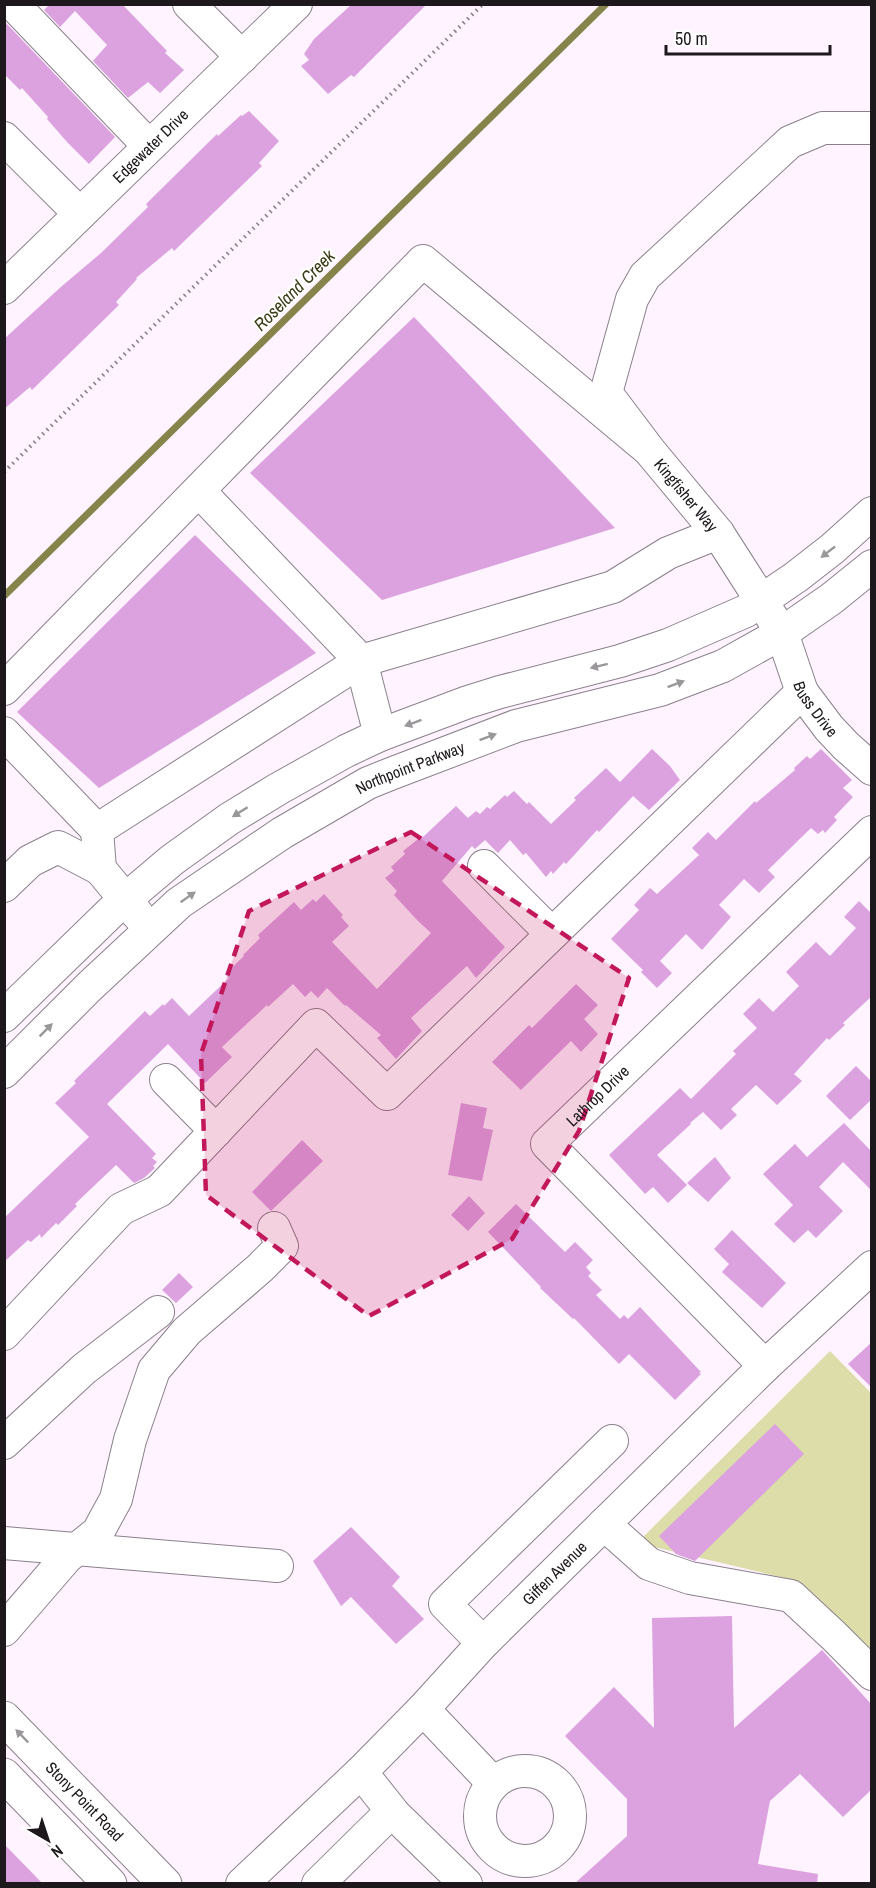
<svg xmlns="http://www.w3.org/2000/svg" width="876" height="1888" font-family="'Archivo Narrow',sans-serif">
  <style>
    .green { fill: #dcdda9 }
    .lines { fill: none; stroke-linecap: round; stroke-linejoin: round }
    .stream { stroke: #86844b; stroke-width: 7 }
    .building { fill: #dca2e0 }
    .minor-casing { stroke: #8a808b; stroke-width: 34 }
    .major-casing { stroke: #8a808b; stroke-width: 35 }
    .path { stroke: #857d85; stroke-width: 4; stroke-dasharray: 1.5 4.5; stroke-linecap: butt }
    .minor { stroke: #fff; stroke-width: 32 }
    .major { stroke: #fff; stroke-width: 33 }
    .oneway { fill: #999799 }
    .marked { fill: #c2185b; fill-opacity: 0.2; stroke: #c2185b; stroke-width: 4.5; stroke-dasharray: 12 8; stroke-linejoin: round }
    .labels { text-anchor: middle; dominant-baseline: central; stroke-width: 5; stroke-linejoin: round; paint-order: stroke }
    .street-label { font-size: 16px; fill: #1c181c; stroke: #fff }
    .water-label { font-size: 18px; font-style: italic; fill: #3d3d19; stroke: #fff }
  </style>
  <rect width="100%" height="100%" fill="#fef3ff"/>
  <path class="green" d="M830,1351L871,1393V1658L793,1580L637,1543Z"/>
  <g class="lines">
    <path class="stream" d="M4,596L606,4"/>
  </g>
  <g class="building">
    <path d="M50,4H122L167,51L165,53L184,70L160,93L148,82L128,98L93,61L107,45L75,11L60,27L44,10Z"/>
    <path d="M352,4H427L354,77L351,75L328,94L301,66L309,60L304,54L314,39Z"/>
    <path d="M4,21L115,137L89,164L67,142L47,119L48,117L22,88L20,90L4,74Z"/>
    <path d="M249,111L279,141L259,163L262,166L174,251L172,248L136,278L137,279L116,302L119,305L32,390L30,387L4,409V339L62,286L101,253L148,207L146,204L217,134L218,136L241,115L242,116Z"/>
    <path d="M414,317L615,528L382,600L250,473Z"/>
    <path d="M195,535L316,653L99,788L17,712Z"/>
    <path d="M652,749L670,766L680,780L649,810L633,796L599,832L597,830L566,864L564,862L553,874L551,871L546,877L526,853L523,855L510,840L498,853L485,840L475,849L472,846L442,881L505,947L476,978L467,966L411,1018L422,1031L396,1059L377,1038L381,1035L346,1005L345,1006L327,988L318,998L311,991L305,997L293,984L268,1007L267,1005L222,1047L232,1057L205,1083L168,1044L107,1104L156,1154L152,1158L157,1162L153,1166L155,1168L144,1178L134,1183L116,1165L75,1204L77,1206L58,1225L56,1223L41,1238L40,1234L31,1242L28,1240L4,1262V1218L89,1137L55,1103L76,1083L74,1081L145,1011L150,1016L163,1004L164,1006L172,998L189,1016L229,978L225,974L244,956L243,955L260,938L258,935L294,902L301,910L313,899L316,902L324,894L343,915L341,917L349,926L332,942L377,989L431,933L417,920L394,895L397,891L385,878L394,871L391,867L405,854L403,851L422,836L423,837L456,806L468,818L476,811L480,814L487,807L490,809L505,795L507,797L514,791L527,804L529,802L551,824L576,800L574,798L606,768L620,782Z"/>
    <path d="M821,749L852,780L843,788L853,797L834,817L837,820L825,833L823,830L818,834L811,828L768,870L775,877L759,893L744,879L719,905L731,917L702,950L686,934L660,961L672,973L657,988L641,972L643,970L611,939L639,910L634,905L650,888L657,894L699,855L692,848L708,832L716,840L755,801L756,803L795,770L794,768L807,756L810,759Z"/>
    <path d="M859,901L870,912L872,911V996L843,1023L845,1025L829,1040L827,1038L794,1074L802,1081L777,1105L756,1085L731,1109L737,1115L721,1130L703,1112L690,1123L691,1124L657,1155L687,1185L668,1203L653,1187L645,1194L609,1155L680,1088L691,1099L736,1054L733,1051L757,1028L743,1014L759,998L773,1012L799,986L786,972L816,942L830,956L856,928L844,917Z"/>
    <path d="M576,984L598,1005L584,1019L598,1034L581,1052L571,1041L521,1090L492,1062L529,1025L532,1028Z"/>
    <path d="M856,1066L872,1082V1099L850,1120L826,1096Z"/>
    <path d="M461,1103L487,1108L483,1128L493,1130L482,1181L448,1175Z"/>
    <path d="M844,1123L872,1152V1191L843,1162L819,1187L843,1211L816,1238L808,1230L794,1243L774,1224L793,1205L763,1174L795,1144L807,1157Z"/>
    <path d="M302,1140L323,1161L271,1211L252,1192Z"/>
    <path d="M715,1157L731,1178L708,1202L687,1183Z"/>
    <path d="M469,1196L485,1213L468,1231L451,1215Z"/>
    <path d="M516,1204L565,1252L575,1242L593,1260L586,1267L591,1273L588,1276L602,1290L596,1295L620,1319L624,1315L628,1319L640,1307L701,1372L699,1373L701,1374L675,1400L629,1354L619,1364L574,1318L573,1319L540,1288L541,1287L488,1232Z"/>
    <path d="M732,1230L786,1283L762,1308L722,1272L729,1264L714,1249Z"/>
    <path d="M179,1273L193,1287L176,1303L162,1290Z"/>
    <path d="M872,1342V1388L848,1364Z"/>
    <path d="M775,1424L804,1454L695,1561L676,1554L659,1536Z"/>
    <path d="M351,1527L400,1577L392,1586L424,1619L396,1644L351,1597L341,1606L313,1561Z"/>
    <path d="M732,1616L734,1728L822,1650L872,1705V1789L843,1817L800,1774L770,1801L758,1864L818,1874L817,1884H574L627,1836V1799L565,1736L614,1687L654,1728L652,1618Z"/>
    <path d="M4,1844L43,1884H4Z"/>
  </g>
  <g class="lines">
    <g class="minor-casing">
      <g id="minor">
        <path d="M13,4L149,146"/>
        <path d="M189,4L242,57"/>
        <path id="s1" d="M872,128H823L790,142L645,276L632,299L606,393L649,450L718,533L782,633L802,692L829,728L846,746L872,769"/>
        <path d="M4,138L80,214"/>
        <path id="s2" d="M4,288L296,4"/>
        <path d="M199,491L361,661L613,587L668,553L718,533"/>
        <path d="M4,689L423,261L649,450"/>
        <path d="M4,733L97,830"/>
        <path d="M484,866L552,934"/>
        <path d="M4,886L30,861L58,847L100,869"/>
        <path d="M138,915L100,869L97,830L361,661L380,735"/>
        <path d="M4,1016L113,910L172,860L229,819L278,789L346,751L380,735L468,702L500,692L620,661L668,645L746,611L796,577L832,549L872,513"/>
        <path id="s3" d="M4,1072L90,986L179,903L282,833L368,783L393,773L516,726L660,690L723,666L782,633L831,599L872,566"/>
        <path d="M166,1080L216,1131"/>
        <path d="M4,1334L121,1209L159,1191L316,1025L387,1094L802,692"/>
        <path id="s4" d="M765,1366L547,1144L872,832"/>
        <path d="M4,1443L84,1369L158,1312"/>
        <path d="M604,1524L649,1564L690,1578L791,1596L834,1636L872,1674"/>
        <path d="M4,1543L277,1566"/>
        <path d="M4,1630L67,1557L98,1532L116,1499L130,1440L154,1370L187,1331L260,1268L282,1246L274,1228"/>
        <path d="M483,1643L445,1604L612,1441"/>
        <path d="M423,1709L493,1783"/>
        <circle cx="525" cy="1816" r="45"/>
        <path d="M388,1808L466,1884"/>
        <path id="s5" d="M242,1884L361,1772L423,1709L483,1643L765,1366L872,1267"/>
        <path d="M318,1884L392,1811L361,1772"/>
      </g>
    </g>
    <g class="major-casing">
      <g id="major">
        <path id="s6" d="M4,1718L165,1884"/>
        <path d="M4,1775L110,1884"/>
      </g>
    </g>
    <path class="path" d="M4,472L483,4"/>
    <use href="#minor" class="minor"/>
    <use href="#major" class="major"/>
  </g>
  <defs><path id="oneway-solid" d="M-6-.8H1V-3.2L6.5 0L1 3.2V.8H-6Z" transform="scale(1.5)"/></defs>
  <g class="oneway">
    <use href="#oneway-solid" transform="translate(828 552) rotate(142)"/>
    <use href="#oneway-solid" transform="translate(599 666) rotate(166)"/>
    <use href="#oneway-solid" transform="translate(676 684) rotate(-21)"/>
    <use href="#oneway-solid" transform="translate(413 723) rotate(160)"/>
    <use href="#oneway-solid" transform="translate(488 737) rotate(-21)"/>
    <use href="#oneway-solid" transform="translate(240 812) rotate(148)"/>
    <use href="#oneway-solid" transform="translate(188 897) rotate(-35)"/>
    <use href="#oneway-solid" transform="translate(46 1030) rotate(-45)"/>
    <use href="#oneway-solid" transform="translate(22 1736) rotate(-134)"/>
  </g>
  <path class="marked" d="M411,832L629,978L579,1131L512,1239L369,1316L206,1195L201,1054L249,911Z"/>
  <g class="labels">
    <g class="street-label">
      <text stroke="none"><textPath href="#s2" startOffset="204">Edgewater Drive</textPath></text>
      <text stroke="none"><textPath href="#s1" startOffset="536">Kingfisher Way</textPath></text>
      <text stroke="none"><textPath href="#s1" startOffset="788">Buss Drive</textPath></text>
      <text stroke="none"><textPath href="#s3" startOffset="512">Northpoint Parkway</textPath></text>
      <text stroke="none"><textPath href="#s4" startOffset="381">Lathrop Drive</textPath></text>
      <text stroke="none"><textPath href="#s5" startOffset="441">Giffen Avenue</textPath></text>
      <text stroke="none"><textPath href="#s6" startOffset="116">Stony Point Road</textPath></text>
    </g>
    <g class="water-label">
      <text transform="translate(294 290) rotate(-45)">Roseland Creek</text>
    </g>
  </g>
  <rect width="876" height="1888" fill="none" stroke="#1c181c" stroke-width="12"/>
  <g transform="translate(48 1840) rotate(141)" stroke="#ffffff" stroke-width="4.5" paint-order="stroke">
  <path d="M0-4.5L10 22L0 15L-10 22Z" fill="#1c181c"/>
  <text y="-9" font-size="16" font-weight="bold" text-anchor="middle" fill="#1c181c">N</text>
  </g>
  <path d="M666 45v9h164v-9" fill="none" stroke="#1c181c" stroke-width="3"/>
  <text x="675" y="45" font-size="18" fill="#1c181c" stroke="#ffffff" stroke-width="4.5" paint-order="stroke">50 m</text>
</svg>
